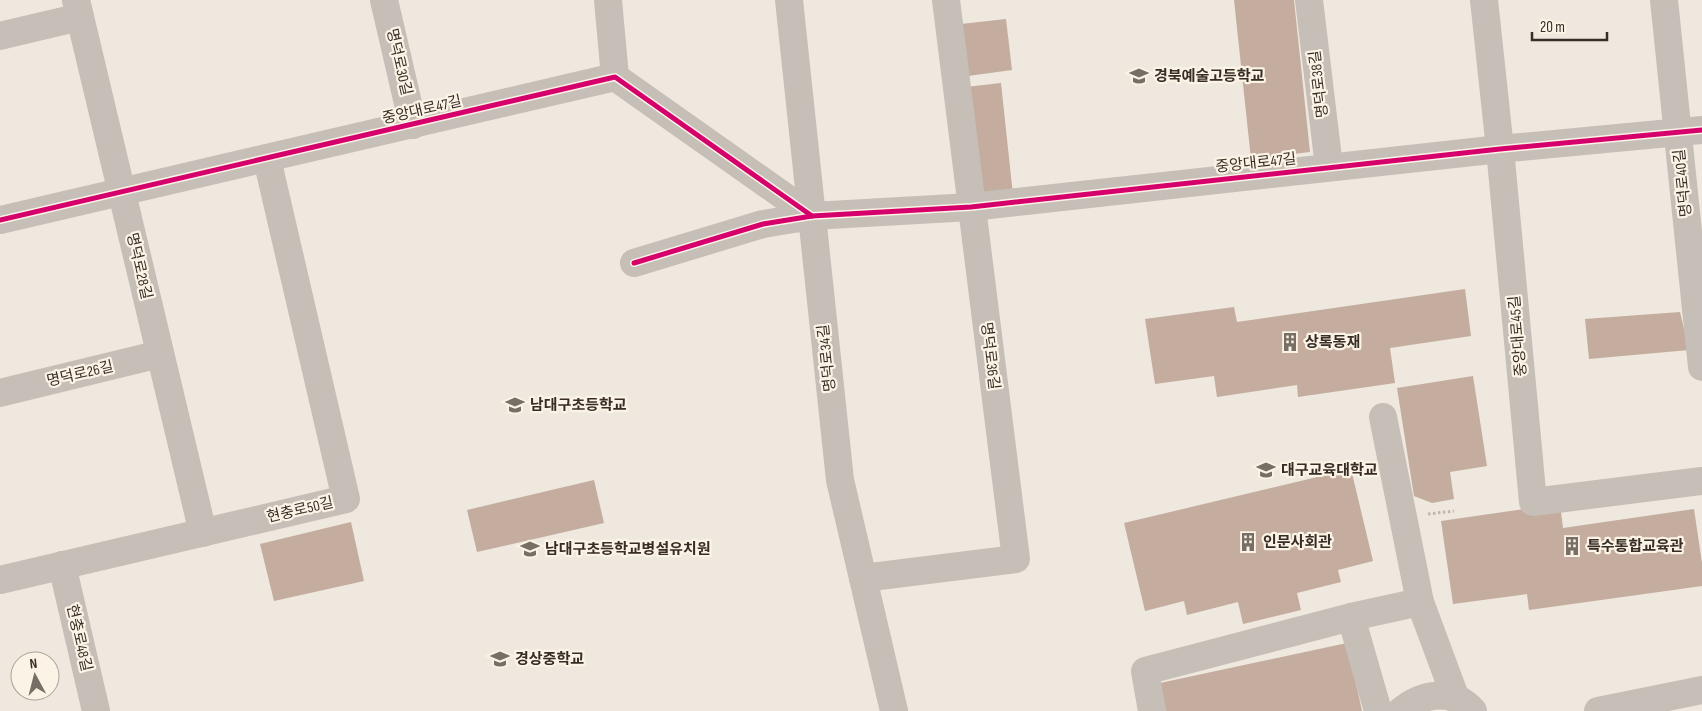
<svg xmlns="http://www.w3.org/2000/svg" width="1702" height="711" font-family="'Sofia Sans Condensed','Noto Sans KR',sans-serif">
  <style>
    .building { fill: #c4ac9e }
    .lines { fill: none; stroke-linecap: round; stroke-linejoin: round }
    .path { stroke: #bfb8b0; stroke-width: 3; stroke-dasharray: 2.5 2.5; stroke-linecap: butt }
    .street { stroke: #c6bfb8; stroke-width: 28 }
    .cycleway-casing { stroke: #fbf3e5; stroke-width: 8 }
    .cycleway { stroke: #d6006c; stroke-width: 5 }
    .labels { text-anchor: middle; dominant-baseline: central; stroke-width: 4.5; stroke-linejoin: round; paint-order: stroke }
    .street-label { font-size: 15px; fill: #372d26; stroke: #fbf3e5 }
    .poi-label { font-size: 15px; font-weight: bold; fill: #372d26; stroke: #fbf3e5; text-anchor: start }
  </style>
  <rect width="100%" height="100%" fill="#eee8de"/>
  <g class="building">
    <path d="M1234,0H1294L1310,152L1251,159Z"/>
    <path d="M1006,19L1012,70L968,76L961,24Z"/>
    <path d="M1001,83L1013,195L978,198L966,87Z"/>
    <path d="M1465,289L1471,336L1390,348L1395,383L1298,397L1297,385L1217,397L1214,376L1155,384L1145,319L1234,307L1237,322Z"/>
    <path d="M1680,312L1689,350L1589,359L1585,319Z"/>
    <path d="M1473,376L1487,466L1450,472L1454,499L1432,503L1414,496L1397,388Z"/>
    <path d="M1351,469L1373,561L1338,570L1341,582L1297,593L1301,610L1243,624L1238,602L1187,615L1184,601L1145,611L1124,523Z"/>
    <path d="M594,480L604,523L477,552L467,510Z"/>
    <path d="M1560,504L1563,528L1694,509L1702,563V586L1529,610L1527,594L1453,604L1441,521Z"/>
    <path d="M351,522L364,581L274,601L260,544Z"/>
    <path d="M1347,643L1362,711H1166L1160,683Z"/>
  </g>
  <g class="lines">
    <path class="path" d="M1428,514L1454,511"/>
    <g class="street">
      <path d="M76,0L203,533"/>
      <path d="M384,0L413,125"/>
      <path d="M608,0L615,77"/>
      <path d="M789,0L840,480L894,711"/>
      <path d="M1309,0L1329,167"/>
      <path d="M1484,0L1500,149L1533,502L1702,481"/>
      <path d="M1664,0L1702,367"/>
      <path d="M0,36L80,17"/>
      <path d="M0,220L615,77L812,216"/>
      <path d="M634,263L763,224L812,216L971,207L1500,149L1702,130"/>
      <path d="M0,393L160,354"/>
      <path d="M1383,417L1420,602L1456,699"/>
      <path d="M62,565L96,711"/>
      <path d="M863,578L1016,559L946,0"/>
      <path d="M0,580L346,499L267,159"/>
      <path d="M1351,617L1378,711"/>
      <path d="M1152,711L1145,671L1351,617L1420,602"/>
      <path d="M1401,711C1422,693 1453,688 1473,711"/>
      <path d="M1598,711L1702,690"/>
    </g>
    <g class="cycleway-casing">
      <g id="cycleway">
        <path d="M0,220L615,77L812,216"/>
        <path d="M634,263L763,224L812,216L971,207L1500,149L1702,130"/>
      </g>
    </g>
    <use href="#cycleway" class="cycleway"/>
  </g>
  <defs>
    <g id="school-bare" transform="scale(1.5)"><path d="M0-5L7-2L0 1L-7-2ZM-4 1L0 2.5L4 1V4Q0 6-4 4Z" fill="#776e66" stroke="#fbf3e5" stroke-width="2.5" paint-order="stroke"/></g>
    <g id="building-bare" transform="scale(1.5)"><path d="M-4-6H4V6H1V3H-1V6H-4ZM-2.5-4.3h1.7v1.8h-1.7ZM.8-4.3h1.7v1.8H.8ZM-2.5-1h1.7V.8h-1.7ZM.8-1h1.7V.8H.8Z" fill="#776e66" stroke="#fbf3e5" stroke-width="2.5" paint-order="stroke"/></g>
    <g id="university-bare" transform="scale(1.5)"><path d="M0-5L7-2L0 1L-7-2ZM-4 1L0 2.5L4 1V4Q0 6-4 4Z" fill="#776e66" stroke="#fbf3e5" stroke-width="2.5" paint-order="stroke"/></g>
  </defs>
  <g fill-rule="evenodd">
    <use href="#school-bare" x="1139" y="76"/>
    <use href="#building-bare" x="1290" y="342"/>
    <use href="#school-bare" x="515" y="405"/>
    <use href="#university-bare" x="1266" y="470"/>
    <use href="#building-bare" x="1248" y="542"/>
    <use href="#building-bare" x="1572" y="546"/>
    <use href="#school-bare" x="530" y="549"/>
    <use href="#school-bare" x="500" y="659"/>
  </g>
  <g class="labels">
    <g class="street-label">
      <text transform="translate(399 62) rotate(77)">명덕로30길</text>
      <text transform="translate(1319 84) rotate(-97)">명덕로38길</text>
      <text transform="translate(422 110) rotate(-13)">중앙대로47길</text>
      <text transform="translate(1256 163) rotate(-6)">중앙대로47길</text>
      <text transform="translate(1683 183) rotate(-96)">명덕로40길</text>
      <text transform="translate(139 266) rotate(77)">명덕로28길</text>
      <text transform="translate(1518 336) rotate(-95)">중앙대로45길</text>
      <text transform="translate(990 356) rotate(83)">명덕로36길</text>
      <text transform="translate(827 358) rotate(-96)">명덕로34길</text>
      <text transform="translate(80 374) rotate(-13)">명덕로26길</text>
      <text transform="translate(300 510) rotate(-13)">현충로50길</text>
      <text transform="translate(79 638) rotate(77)">현충로48길</text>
    </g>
    <g class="poi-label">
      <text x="1154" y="76">경북예술고등학교</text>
      <text x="1305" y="342">상록동재</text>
      <text x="530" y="405">남대구초등학교</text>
      <text x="1281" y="470">대구교육대학교</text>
      <text x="1263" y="542">인문사회관</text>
      <text x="1587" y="546">특수통합교육관</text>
      <text x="545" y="549">남대구초등학교병설유치원</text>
      <text x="515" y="659">경상중학교</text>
    </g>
  </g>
  <g transform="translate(35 676) rotate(353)"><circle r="24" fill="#fbf3e5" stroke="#ada499"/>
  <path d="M0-4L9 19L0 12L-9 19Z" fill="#776e66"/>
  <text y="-8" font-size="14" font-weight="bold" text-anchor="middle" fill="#372d26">N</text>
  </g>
  <path d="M1532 32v8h75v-8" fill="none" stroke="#372d26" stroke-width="2.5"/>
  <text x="1540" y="32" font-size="15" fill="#372d26" stroke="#fbf3e5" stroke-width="4" paint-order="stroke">20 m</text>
</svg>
